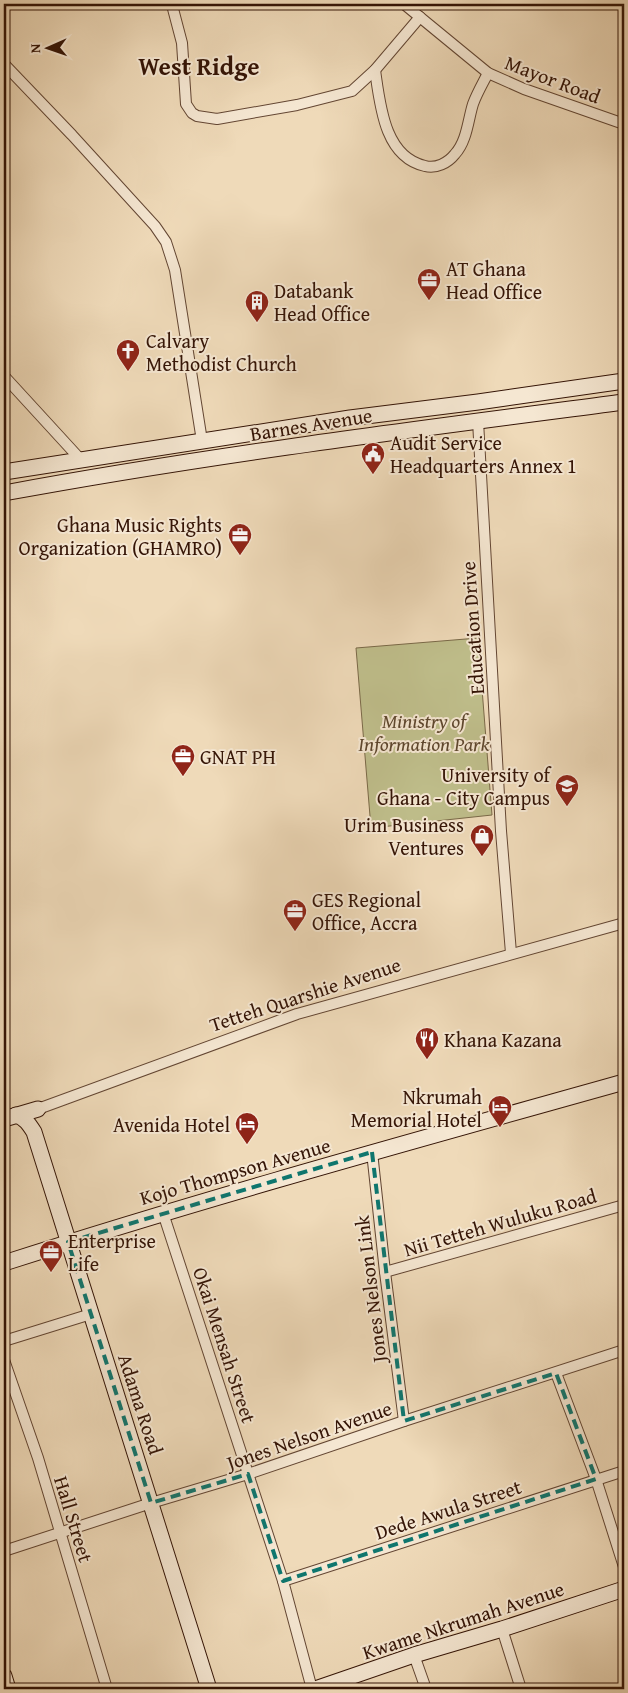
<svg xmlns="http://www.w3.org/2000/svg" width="628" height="1693" font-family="'Gentium Book Plus',serif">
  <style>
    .green { fill: #bfbe8b; stroke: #7a6948 }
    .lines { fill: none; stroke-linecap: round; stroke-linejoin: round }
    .street-casing { stroke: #634633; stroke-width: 12 }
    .secondary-casing { stroke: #341406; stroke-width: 17 }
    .street { stroke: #f5e7d2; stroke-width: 10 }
    .secondary { stroke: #f5e7d2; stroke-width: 15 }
    .marked { fill: none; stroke: #0f766e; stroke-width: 4; stroke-dasharray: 10 6; stroke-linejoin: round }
    .labels { text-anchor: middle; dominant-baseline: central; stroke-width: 4; stroke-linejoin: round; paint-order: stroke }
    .street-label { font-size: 20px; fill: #341406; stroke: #f5e7d2 }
    .poi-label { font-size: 20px; fill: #341406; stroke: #f5e7d2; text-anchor: start }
    .park-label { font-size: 20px; font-style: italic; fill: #5e472e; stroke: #f5e7d2 }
    .district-label { font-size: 25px; font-weight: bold; fill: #341406; stroke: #f5e7d2 }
  </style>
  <rect width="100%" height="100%" fill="#efdab9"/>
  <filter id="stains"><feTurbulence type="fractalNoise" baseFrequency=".004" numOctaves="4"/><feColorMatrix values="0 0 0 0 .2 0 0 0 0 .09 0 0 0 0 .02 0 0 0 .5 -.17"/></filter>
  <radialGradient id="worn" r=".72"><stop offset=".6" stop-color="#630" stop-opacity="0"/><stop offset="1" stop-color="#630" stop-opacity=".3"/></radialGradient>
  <path class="green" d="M478,638L492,815L371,828L356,648Z"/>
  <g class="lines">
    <g class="street-casing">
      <g id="street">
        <path d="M404,4L488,73L524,89L624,124"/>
        <path d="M172,5L182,43L186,104L192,113L197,116L217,119L297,105L352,91L375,70L420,17"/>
        <path d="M4,64L72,135L155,226L166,242L175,270L202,441"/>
        <path d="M375,70C380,104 384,157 425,166C436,169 448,163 455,154C467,141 468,120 473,104C477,93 483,83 488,73"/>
        <path d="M4,376L81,460"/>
        <path d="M478,421L501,831L511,953"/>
        <path d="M38,1109L297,1014L624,923"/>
        <path d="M372,1152L385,1272L404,1421"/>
        <path d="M163,1213L283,1581L312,1689"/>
        <path d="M385,1272L624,1205"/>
        <path d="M4,1341L91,1314"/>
        <path d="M4,1360L38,1458L107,1689"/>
        <path d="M556,1373L596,1479L624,1567"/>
        <path d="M4,1551L151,1503L248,1474L404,1421L624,1350"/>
        <path d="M283,1581L624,1471"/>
        <path d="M502,1629L521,1689"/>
        <path d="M414,1655L426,1689"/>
      </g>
    </g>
    <g class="secondary-casing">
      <g id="secondary">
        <path d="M4,472L350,418L478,402L624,381"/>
        <path d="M4,493C209,455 417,429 624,402"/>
        <path d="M16,1115C25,1118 29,1124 34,1132L209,1689"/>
        <path d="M4,1119L38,1109"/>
        <path d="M4,1263C209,1197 417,1140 624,1082"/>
        <path d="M4,1676L8,1689"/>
        <path d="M315,1689L414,1655L502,1629L624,1589"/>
      </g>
    </g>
    <use href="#street" class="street"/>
    <use href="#secondary" class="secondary"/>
  </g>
  <path class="marked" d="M372,1152L404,1421L556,1373L596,1479L283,1581L248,1474L151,1503L68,1242Z"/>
  <defs>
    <g id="office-pin" transform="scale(1.25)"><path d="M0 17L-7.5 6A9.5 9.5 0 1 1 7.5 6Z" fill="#8f2418" stroke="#f5e7d2"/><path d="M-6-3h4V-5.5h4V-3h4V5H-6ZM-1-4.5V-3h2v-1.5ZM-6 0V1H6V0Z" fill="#fff"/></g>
    <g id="building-pin" transform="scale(1.25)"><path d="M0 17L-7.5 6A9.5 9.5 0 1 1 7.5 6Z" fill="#8f2418" stroke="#f5e7d2"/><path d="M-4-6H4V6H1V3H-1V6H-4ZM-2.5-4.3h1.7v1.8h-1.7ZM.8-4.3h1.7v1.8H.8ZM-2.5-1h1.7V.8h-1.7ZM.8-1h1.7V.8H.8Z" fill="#fff"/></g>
    <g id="church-pin" transform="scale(1.25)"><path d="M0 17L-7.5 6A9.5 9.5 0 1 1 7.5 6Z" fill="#8f2418" stroke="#f5e7d2"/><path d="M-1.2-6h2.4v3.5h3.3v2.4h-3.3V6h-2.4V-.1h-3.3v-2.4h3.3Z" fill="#fff"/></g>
    <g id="civic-pin" transform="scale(1.25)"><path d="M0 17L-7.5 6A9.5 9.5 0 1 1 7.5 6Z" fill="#8f2418" stroke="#f5e7d2"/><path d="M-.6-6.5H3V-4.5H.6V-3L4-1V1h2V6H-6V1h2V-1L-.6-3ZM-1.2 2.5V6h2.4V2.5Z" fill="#fff"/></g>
    <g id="university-pin" transform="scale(1.25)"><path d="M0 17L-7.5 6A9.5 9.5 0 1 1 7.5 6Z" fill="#8f2418" stroke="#f5e7d2"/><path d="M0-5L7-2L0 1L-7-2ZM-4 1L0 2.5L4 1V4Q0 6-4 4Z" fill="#fff"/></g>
    <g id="shop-pin" transform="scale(1.25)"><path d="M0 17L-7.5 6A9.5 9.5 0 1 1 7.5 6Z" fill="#8f2418" stroke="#f5e7d2"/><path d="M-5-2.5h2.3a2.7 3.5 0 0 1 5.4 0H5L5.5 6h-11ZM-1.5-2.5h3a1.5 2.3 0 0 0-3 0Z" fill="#fff"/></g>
    <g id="restaurant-pin" transform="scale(1.25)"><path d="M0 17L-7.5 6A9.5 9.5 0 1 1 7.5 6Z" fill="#8f2418" stroke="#f5e7d2"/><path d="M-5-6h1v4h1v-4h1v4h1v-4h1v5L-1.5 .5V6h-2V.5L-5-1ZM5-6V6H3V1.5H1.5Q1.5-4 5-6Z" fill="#fff"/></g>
    <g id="hotel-pin" transform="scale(1.25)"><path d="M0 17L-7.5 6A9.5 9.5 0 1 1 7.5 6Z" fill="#8f2418" stroke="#f5e7d2"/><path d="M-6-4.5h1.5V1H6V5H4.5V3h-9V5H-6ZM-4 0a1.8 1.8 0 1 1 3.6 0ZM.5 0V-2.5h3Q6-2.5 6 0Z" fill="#fff"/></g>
  </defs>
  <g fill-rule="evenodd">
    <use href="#office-pin" x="429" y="280"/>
    <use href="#building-pin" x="257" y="302"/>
    <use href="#church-pin" x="128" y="351"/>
    <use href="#civic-pin" x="373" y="454"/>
    <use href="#office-pin" x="240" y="535"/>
    <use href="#office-pin" x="183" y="756"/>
    <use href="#university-pin" x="567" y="786"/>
    <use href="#shop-pin" x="482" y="836"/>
    <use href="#office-pin" x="295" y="911"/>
    <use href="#restaurant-pin" x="427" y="1039"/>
    <use href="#hotel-pin" x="500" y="1107"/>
    <use href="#hotel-pin" x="247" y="1124"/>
    <use href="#office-pin" x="51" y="1252"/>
  </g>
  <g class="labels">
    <g class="street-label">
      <text transform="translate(553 79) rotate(21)">Mayor Road</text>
      <text transform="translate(311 424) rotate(-9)">Barnes Avenue</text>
      <text transform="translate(472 628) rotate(-94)">Education Drive</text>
      <text transform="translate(305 994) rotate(-18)">Tetteh Quarshie Avenue</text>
      <text transform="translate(235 1171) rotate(-16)">Kojo Thompson Avenue</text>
      <text transform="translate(500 1222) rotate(-16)">Nii Tetteh Wuluku Road</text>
      <text transform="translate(370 1289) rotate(-97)">Jones Nelson Link</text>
      <text transform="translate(225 1345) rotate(72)">Okai Mensah Street</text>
      <text transform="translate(141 1404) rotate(72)">Adama Road</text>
      <text transform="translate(309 1435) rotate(-19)">Jones Nelson Avenue</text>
      <text transform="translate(448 1509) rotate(-18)">Dede Awula Street</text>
      <text transform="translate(74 1519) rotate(73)">Hall Street</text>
      <text transform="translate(463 1620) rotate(-18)">Kwame Nkrumah Avenue</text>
    </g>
    <g class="poi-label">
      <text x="446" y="268">AT Ghana<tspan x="446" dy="23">Head Office</tspan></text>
      <text x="274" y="290">Databank<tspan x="274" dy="23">Head Office</tspan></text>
      <text x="146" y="340">Calvary<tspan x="146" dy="23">Methodist Church</tspan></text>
      <text x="390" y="442">Audit Service<tspan x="390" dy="23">Headquarters Annex 1</tspan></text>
      <text x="222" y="524" text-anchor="end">Ghana Music Rights<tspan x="222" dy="23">Organization (GHAMRO)</tspan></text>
      <text x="200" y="756">GNAT PH</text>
      <text x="550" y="774" text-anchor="end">University of<tspan x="550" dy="23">Ghana - City Campus</tspan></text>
      <text x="464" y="824" text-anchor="end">Urim Business<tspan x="464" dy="23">Ventures</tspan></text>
      <text x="312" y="899">GES Regional<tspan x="312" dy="23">Office, Accra</tspan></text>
      <text x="444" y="1039">Khana Kazana</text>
      <text x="482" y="1096" text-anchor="end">Nkrumah<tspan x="482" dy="23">Memorial Hotel</tspan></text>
      <text x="230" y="1124" text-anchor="end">Avenida Hotel</text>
      <text x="68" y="1240">Enterprise<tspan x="68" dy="23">Life</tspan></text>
    </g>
    <g class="park-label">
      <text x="424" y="720">Ministry of<tspan x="424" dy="23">Information Park</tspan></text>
    </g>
    <g class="district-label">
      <text x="199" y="66">West Ridge</text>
    </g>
  </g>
  <rect width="628" height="1693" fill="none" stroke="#efdab9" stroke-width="20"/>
  <rect x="5" y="5" width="618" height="1683" fill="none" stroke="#341406" stroke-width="2.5"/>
  <rect x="10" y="10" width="608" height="1673" fill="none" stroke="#341406"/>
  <g transform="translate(48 48) rotate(268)" stroke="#f5e7d2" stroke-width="4" paint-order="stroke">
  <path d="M0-4L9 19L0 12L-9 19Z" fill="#341406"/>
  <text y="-8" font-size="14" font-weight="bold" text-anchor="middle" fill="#341406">N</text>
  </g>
  <rect width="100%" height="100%" filter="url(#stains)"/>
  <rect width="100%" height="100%" fill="url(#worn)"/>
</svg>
